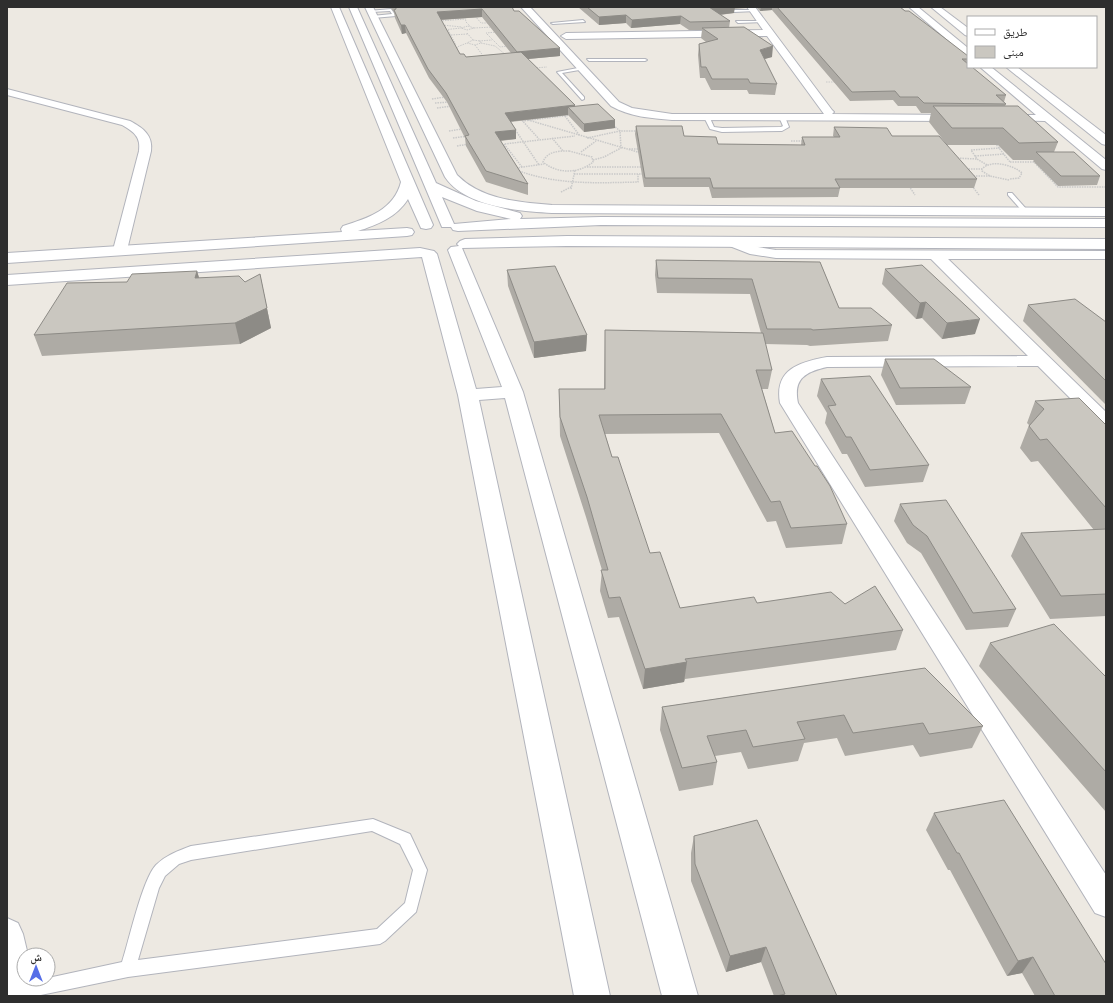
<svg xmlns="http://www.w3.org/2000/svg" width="1113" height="1003" font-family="'Noto Sans','Noto Naskh Arabic',sans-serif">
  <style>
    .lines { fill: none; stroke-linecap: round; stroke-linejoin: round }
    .lane-casing { stroke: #b2b4bc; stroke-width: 2 }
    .street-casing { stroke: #b2b4bc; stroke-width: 2 }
    .secondary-casing { stroke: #b2b4bc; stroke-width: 2 }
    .path-far1 { stroke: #c9c9c9; stroke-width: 1; stroke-dasharray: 1.5 1; stroke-linecap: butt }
    .path { stroke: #c9c9c9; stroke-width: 1.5; stroke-dasharray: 1.5 1; stroke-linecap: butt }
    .lane { fill: #fff; fill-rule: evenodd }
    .street { fill: #fff; fill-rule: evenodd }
    .secondary { fill: #fff; fill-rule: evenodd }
    .wall { fill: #aeaba5; fill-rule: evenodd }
    .shaded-wall { fill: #8d8b86 }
    .building { fill: #cac7c0; stroke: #8d8b86 }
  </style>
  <rect width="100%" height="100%" fill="#ede9e2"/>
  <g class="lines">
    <g class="lane-casing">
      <g id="lane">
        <path d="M391,9L396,16L373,18L372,16L392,14L390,11L371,12L369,11Z"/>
        <path d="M733,10H754L756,11L734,12Z"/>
        <path d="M583,20L585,22L553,24L551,23Z"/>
        <path d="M736,21H762L764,22L738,23Z"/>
        <path d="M587,59H645L647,60L645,61H589Z"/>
        <path d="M583,67L585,69L562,73L584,97V99L582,100L557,72Z"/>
        <path d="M782,115L785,117L789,127L782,131L722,132L710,129L704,117L709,116L714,127L722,128L781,127L783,126L779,117Z"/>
        <path d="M1008,193H1012L1028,211V213H1024L1008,195Z"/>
        <path d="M373,819L410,834L427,870L416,912L385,941L380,944L128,977L36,996H16L14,991L16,985L42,979H48V978L122,962C129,941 142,880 156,865C166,855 178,851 191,846ZM372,831L400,844L413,870L405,903L377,929L138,960L159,888L165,876L179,864L191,860Z"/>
      </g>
    </g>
    <g class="street-casing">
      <g id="street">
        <path d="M365,7H373L457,175C482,200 518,202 552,205L1106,208V216L552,213C519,211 465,207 445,177Z"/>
        <path d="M521,7H530L619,102L632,108L672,114H824L767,36L566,39L561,36L566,33L763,30L747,7H755L832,110L834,112L832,114L958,115L962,116L964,118L962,120L958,121L672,120C650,118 631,117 611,106Z"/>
        <path d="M909,7H918L968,48V56L965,55Z"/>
        <path d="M931,7H940L968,28V36L965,35Z"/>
        <path d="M980,67H991L1106,160V170L1102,169L1045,121L999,120L997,118L999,116L1003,115H1036Z"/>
        <path d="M1006,67H1017L1106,135V145L1102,144Z"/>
        <path d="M7,89L130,121C143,128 153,135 151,151L127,250L125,253L120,254L115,253L113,250L139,151C141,137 134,132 122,125L7,95Z"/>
        <path d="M732,238L758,247L776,250L1106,251V259H948L1106,412V429L1099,427L1038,366L827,367C805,372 793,379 798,403L1106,875V917L1095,913L780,403C774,369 800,362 827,357L1028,356L931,259L776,258L750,254L727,245L725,242L727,239Z"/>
        <path d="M7,918L18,923L23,934L28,955H24V979H33L37,996H7Z"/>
      </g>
    </g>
    <g class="secondary-casing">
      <g id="secondary">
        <path d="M331,7H339L433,225L431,228L426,229L421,228L408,199C397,217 377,225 358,231L407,228L412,229L414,232L412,235L407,236L7,263V253L342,232L341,229L343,226C368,218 394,210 401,182Z"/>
        <path d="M349,7H357L436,183L476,201L520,213L522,216L520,219L601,217L1106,219V227L601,225L458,231L453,230L451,227H442ZM442,197L477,211L511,219L454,224Z"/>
        <path d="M567,236L1106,239V249L567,246L462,248L523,392L698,996H662L505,398L479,400L610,996H574L458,395L422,257L7,285V275L420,248L434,251L437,254L476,389L502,387L448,250L451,247L459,246L457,244L460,241L465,239Z"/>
      </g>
    </g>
    <g class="path-far1">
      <path d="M475,16L481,23H488"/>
      <path d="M465,17L466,22L470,26"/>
      <path d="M440,21L465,19"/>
      <path d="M442,25L462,27"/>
      <path d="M468,26L474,28L467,30L461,28Z"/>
      <path d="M474,28L493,27"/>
      <path d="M443,30L461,28"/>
      <path d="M448,30L456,45"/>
      <path d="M497,32L486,33L500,47L508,46"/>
      <path d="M467,33L473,40"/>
      <path d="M451,35L468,34"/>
      <path d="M473,40L480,41L481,43L475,45L467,43Z"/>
      <path d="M479,41L492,40"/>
      <path d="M481,43L495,46L506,55"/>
      <path d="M475,45L484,57"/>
      <path d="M457,51V47L467,43"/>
      <path d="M534,68L547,67"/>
      <path d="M826,82H837"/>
    </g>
    <g class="path">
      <path d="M432,99L445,97"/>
      <path d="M435,103L450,102"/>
      <path d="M437,108L452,106"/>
      <path d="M565,116L580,136"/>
      <path d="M520,118L539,139"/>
      <path d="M528,120L641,153"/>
      <path d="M522,121L571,115"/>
      <path d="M514,128L539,165"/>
      <path d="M449,131L462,129"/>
      <path d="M453,138L468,136"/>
      <path d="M552,138L563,151"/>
      <path d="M587,138L620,131H637"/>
      <path d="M791,141H804"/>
      <path d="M995,143L1010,162"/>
      <path d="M457,146L469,144"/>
      <path d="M629,149H640"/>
      <path d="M569,151L592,157L593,162C579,174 557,174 543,162C547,151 559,151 569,151Z"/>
      <path d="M581,152L596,141"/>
      <path d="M975,156L1005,154"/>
      <path d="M955,158L977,159"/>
      <path d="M593,160L604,157L621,148L620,131L613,125"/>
      <path d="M1010,162H1034L1058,187H1106"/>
      <path d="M987,165L977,159L971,150L1000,148"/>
      <path d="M522,167L504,144L575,136"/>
      <path d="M587,167H643"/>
      <path d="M516,168L544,164"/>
      <path d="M966,169H982"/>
      <path d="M519,171C558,185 597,183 638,182V174"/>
      <path d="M574,174H644"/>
      <path d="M971,176H990"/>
      <path d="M1009,180L990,176L982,171V169C991,159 1013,165 1022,173L1019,178L1010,179"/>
      <path d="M909,186L915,195"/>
      <path d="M972,186L979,195"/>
      <path d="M571,189L575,170"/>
      <path d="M561,192L571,187"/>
    </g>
    <use href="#lane" class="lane"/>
    <use href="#street" class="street"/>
    <use href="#secondary" class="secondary"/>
  </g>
  <g class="wall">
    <path d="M390,7H512L514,11L560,56L528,59L575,105V107L615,120V128L584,132L568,115L511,122L516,130V139L501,141L528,184V195L486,182L466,146L465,138L447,102L429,78L406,33L402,34L395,18L394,12ZM482,17L511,53L466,57L460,54L441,20Z"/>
    <path d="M578,7H747L746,8L734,9V13L720,15L730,21L729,28L772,57L764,59L777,84L775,95L749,94L747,90H711L705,78H700L698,55L699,44L706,42L701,38L702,30H689L680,24L631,28L626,23L599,25Z"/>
    <path d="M756,7H900L968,56V67L1006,95L1004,102L1006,104L1005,106L1058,142L1054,152L1100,176L1097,185L1058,186L1033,161L1034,160H1013L998,145H947L929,122L931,113H921L916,106H898L893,100L850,101L772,10L760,11Z"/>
    <path d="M636,126L718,144L801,145L802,137H834L833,136L834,127L892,136L977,179L974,188H840L838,197L712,198L709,187H644L635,134Z"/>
    <path d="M656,260L820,262L839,308L892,325L888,341L810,346L807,345L765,344L772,370L768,389H762L775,433L847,524L842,544L786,548L776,521L767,522L719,433L605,434L612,457L650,553L680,608L757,603L845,604L903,630L896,650L685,679L684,682L643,689L619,617L608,618L600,591L602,570L586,517L560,436L559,389H604L605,330L761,333L750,294L657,293L655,275Z"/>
    <path d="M885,269L975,334L942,339L922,318L916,319L882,284Z"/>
    <path d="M507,270L587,335L586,351L534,358L508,286Z"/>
    <path d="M197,271L199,278L245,282L264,294L271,328L240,344L42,356L34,335L127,282Z"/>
    <path d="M1028,305L1106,322V405L1023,321Z"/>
    <path d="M885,359L971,387L965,404L896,405L881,375Z"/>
    <path d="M821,379L929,465L923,482L865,487L847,454H842L825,423L827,413L817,396Z"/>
    <path d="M1035,401L1106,425V616L1050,619L1011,556L1021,533L1094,530L1038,461L1031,462L1020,448L1029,425L1027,423Z"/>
    <path d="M900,504L1016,609L1008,627L966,630L921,553L907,543L894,521Z"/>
    <path d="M990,643L1106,677V812L979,666Z"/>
    <path d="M925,668L983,726L972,748L920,757L913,745L845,756L837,738L804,743L798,761L748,769L741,752L715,756L717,762L713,785L679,791L660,730L662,707Z"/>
    <path d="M934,813L1106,996H1035L1022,973L1007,976L950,870H948L926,830Z"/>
    <path d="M694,836L837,996H774L761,962L726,972L691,881V853Z"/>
  </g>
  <g class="shaded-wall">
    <path d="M709,7H735L734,13L708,16Z"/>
    <path d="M761,7H772V10L760,11Z"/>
    <path d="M482,9V17L437,20V12Z"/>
    <path d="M626,15V23L599,25V17Z"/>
    <path d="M681,16L680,24L631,28L632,20Z"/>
    <path d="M401,25H405L406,33L402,34Z"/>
    <path d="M773,46L772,57L758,61L760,50Z"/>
    <path d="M560,48V56L517,60V52Z"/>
    <path d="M575,105L574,114L568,107V115L505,122V113Z"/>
    <path d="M615,120V128L584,132V124Z"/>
    <path d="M516,130V139L495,141V132Z"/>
    <path d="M197,271L203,291L195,278Z"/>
    <path d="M260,274L271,328L240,344L235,323Z"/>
    <path d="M926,302L922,318L916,319L920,303Z"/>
    <path d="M980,319L975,334L942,339L947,323Z"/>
    <path d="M587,335L586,351L534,358V342Z"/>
    <path d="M687,662L684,682L643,689L645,669Z"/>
    <path d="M766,947L761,962L726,972L730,956Z"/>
    <path d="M1033,957L1022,973L1007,976L1018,961Z"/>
  </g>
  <g class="building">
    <path d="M396,7H512L514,11H519L560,48L517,52L482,9L437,12L460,54H464L466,57L521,52L575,105L505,113L516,130L495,132L528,184L486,171L465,136L469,135L446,93L428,69L405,25H401L394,10L396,9Z"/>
    <path d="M587,7H715H709L730,21L690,22L681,16L632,20L626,15L599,17Z"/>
    <path d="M777,7H900L905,11H909L929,26L968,56V59H962L968,64V67H972L1006,95H996L1006,104L924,103L918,97H900L895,91L852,92Z"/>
    <path d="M744,27L773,46L760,50L777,84L750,83L748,79H712L706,67H701L699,44L718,39L702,28Z"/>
    <path d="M598,104L615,120L584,124L568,107Z"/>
    <path d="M933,106H1018L1058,142L1019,143L1003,128H952Z"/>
    <path d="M636,126H682L684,136L716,137L718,144L805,145L802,137H840L834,127L887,128L892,136H939L977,179H835L840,188H713L710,178H645Z"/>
    <path d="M1036,152H1074L1100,176H1061Z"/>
    <path d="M656,260L820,262L839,308H871L892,325L813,330L811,329H767L752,279L658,278Z"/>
    <path d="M922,265L980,319L947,323L926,302L920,303L885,269Z"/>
    <path d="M555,266L587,335L534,342L507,270Z"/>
    <path d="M197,271L195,278L239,276L245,282L260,274L267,308L235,323L34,335L67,283L127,282L132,274Z"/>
    <path d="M1075,299L1106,322V381L1028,305Z"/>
    <path d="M605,330L763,333L772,370H756L775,433L792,431L815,466H817L830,486L847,524L791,528L780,501L771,502L721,414L599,415L612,457H618L650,553L660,552L680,608L754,597L757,603L831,592L845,604L875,586L903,630L685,659L687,662L645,669L620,597L609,598L601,570H608L587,497L560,417L559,389H605Z"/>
    <path d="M885,359H934L971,387L900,388Z"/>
    <path d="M870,376L929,465L870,470L851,437H846L828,406L836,405L821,379Z"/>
    <path d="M1079,398L1106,425V508L1047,439L1040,440L1029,426L1044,409L1035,401Z"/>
    <path d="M946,500L1016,609L973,613L927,536L913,525L900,504Z"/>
    <path d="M1106,529V594L1061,596L1021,533Z"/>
    <path d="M1054,624L1106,677V772L990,643Z"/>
    <path d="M925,668L983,726L929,734L923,723L853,733L844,715L797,722L805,739L753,747L746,730L707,736L717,762L682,768L662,707Z"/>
    <path d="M1004,800L1106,964V996H1055L1033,957L1018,961L959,853H957L934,813Z"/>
    <path d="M757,820L837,996H777L785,994L766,947L730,956L695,864L694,836Z"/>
  </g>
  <rect width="1113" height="1003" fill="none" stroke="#2e2e2e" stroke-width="16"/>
  <rect x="967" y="16" width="130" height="52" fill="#ffffff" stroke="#ababab"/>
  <rect x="975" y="29" width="20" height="6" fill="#ffffff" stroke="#ababab"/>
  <text x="1003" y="36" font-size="12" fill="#2e2e2e">طريق</text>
  <rect x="975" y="46" width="20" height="12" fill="#cac7c0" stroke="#ababab"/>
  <text x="1003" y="56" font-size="12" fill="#2e2e2e">مبنى</text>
  <g transform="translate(36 967)"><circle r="19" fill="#ffffff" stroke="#ababab"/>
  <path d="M0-3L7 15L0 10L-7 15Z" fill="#566ee7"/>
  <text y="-6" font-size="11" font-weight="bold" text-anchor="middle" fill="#2e2e2e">ش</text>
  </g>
</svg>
